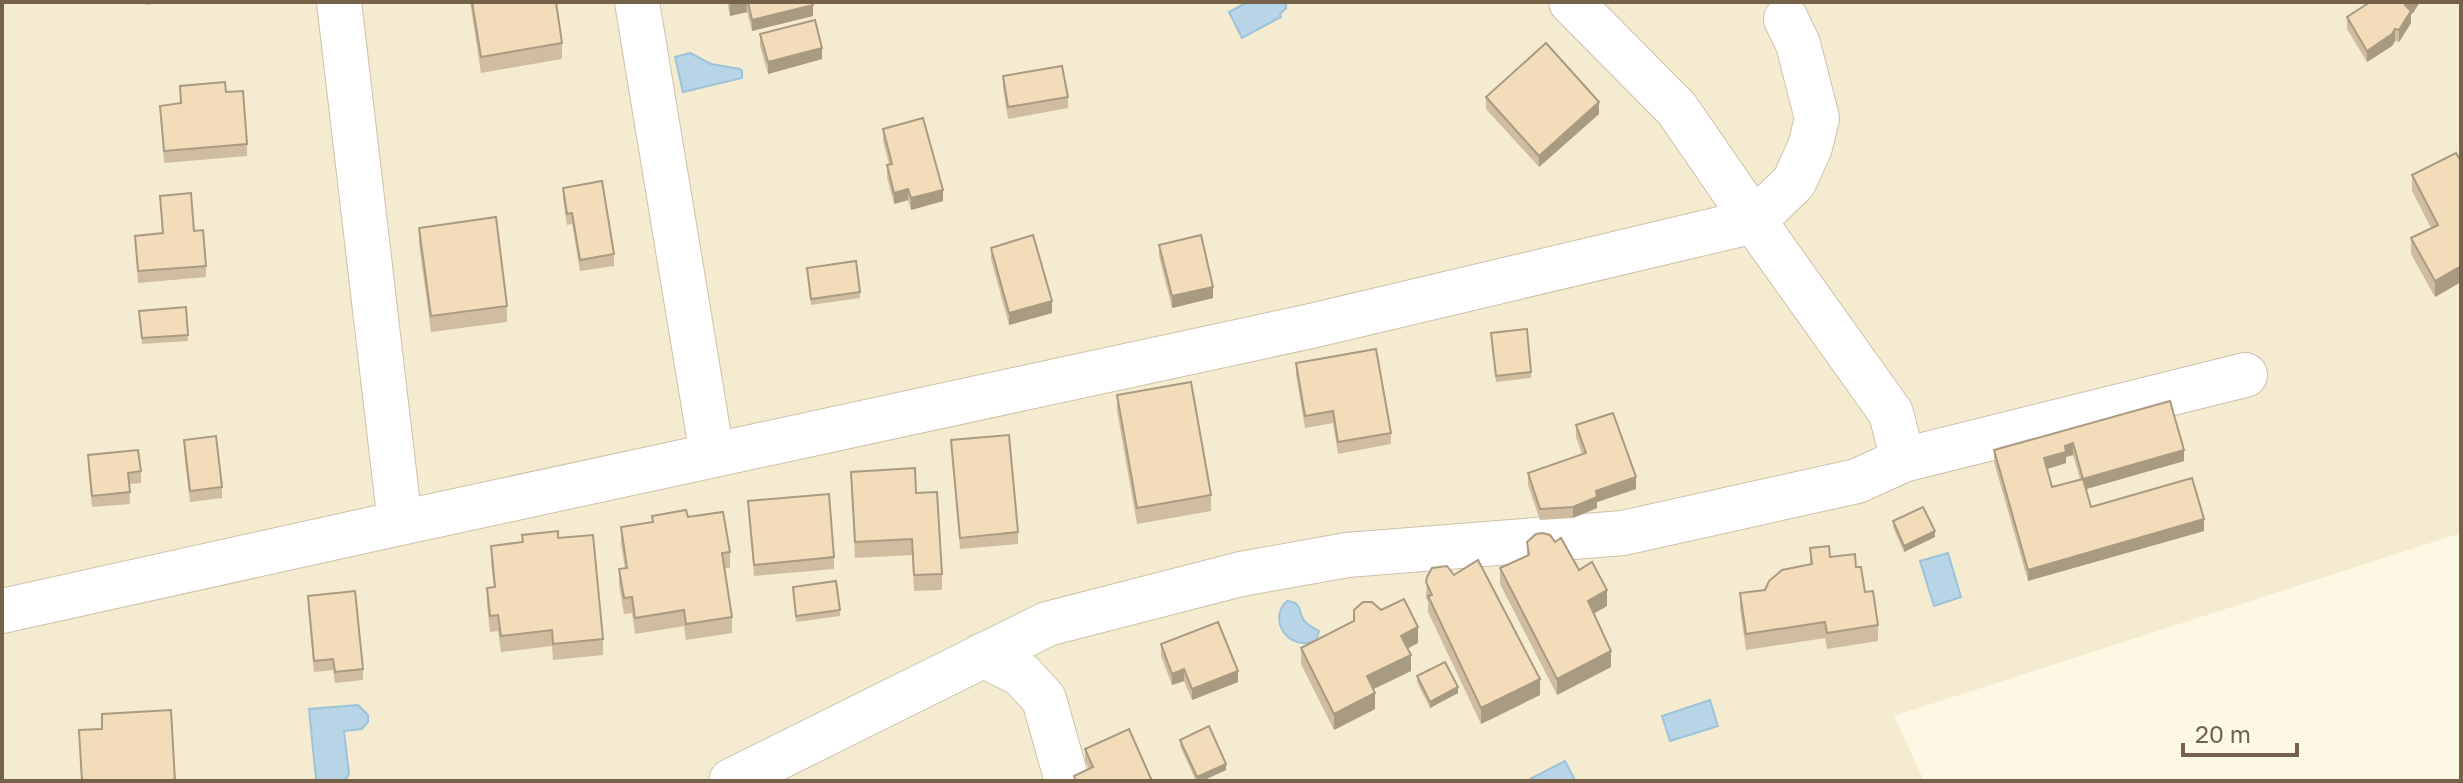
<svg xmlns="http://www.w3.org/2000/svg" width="2463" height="783" font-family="'Golos Text',sans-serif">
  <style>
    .residential { fill: #f4ebd1 }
    .water { fill: #b7d5e6; stroke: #9dc3d8; stroke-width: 2 }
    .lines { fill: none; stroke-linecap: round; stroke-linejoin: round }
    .minor-casing { stroke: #cec1a9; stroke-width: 46 }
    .minor { stroke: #fff; stroke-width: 44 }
    .wall { fill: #d0bda0; fill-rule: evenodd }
    .shaded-wall { fill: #a99a82 }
    .building { fill: #f2dcba; stroke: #a99a82; stroke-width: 2; fill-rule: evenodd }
  </style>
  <rect width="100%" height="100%" fill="#fcf8e3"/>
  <path class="residential" d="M2,2H2461V533L1894,716L1924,781H2Z"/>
  <g class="water">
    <path d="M1248,2H1286V8L1280,14L1281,17L1242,38L1229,12Z"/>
    <path d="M690,53L711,64L740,69L742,71V78L683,92L675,57Z"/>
    <path d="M1948,553L1961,597L1934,606L1920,561Z"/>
    <path d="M1287,601C1301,602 1298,609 1303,619C1306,625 1314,628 1319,631L1316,641C1288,652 1267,619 1287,601Z"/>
    <path d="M1710,700L1718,726L1670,741L1662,716Z"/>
    <path d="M358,705L368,715V722L362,729L344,731L349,774L345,781H318L316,779L309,709Z"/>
    <path d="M1565,761L1575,780L1529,781L1530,779Z"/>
  </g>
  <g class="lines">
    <g class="minor-casing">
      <g id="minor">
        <path d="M339,2L400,523"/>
        <path d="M637,2L712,455"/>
        <path d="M1903,460L2245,375"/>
        <path d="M2,611L400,523L1311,326L1754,221L1677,109L1571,2"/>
        <path d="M983,655L1021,674L1044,699L1067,781"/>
        <path d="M731,781L1047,624L1241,574L1347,555L1623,533L1857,481L1903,460L1891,413L1754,221L1794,182L1810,147L1817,118L1798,44L1786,19"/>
      </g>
    </g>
    <use href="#minor" class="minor"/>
  </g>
  <g class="wall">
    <path d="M145,2H169L146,5Z"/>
    <path d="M470,2H556L562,43V59L481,73Z"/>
    <path d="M727,2H812L813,16L752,31L747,12L730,16Z"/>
    <path d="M2370,2H2420L2413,13L2411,14V23L2399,42L2395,41L2392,46L2367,62L2347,29V17Z"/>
    <path d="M760,34L822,59L768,74L760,46Z"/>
    <path d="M1003,76L1068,97V108L1008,119L1003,88Z"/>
    <path d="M180,86L226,92L247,144V156L164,163L160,106L181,104Z"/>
    <path d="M1486,97L1599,114L1539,167L1486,109Z"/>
    <path d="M883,129L943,201L911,210L908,200L894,204L887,177V165L889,164L883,141Z"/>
    <path d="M2461,161V282L2435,297L2411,254V238L2431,228L2412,191V175Z"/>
    <path d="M563,188L614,254V266L580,271L572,224L567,225L563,199Z"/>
    <path d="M160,196L194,231L206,266V277L138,283L135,236L162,233Z"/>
    <path d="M419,228L507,306V322L431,332L419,244Z"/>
    <path d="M1159,245L1213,298L1172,308L1159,256Z"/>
    <path d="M991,248L1052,313L1009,325L991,259Z"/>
    <path d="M807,268L860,292V298L811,305Z"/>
    <path d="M186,307L188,341L142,344L139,317Z"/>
    <path d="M1491,333L1531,372V378L1496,382Z"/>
    <path d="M1296,363L1391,433V444L1338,454L1333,423L1305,428L1296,375Z"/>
    <path d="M1117,395L1211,495V511L1137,524L1117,411Z"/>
    <path d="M2170,401L2184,461L2086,489L2091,507L2204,531L2028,581L1994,462V450ZM2073,455L2080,479L2052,487L2047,469L2066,463V457Z"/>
    <path d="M1576,425L1636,489L1597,502V508L1573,518L1540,520L1528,485V473L1582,454L1576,437Z"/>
    <path d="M184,440L222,487V498L190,502L184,452Z"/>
    <path d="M951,440L1018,532V544L960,549Z"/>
    <path d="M88,455L141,471V483L129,484L130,504L92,507L88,466Z"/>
    <path d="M851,472L916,493L942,574V590L914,591L912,555L855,558Z"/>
    <path d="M748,501L834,557V569L754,576Z"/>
    <path d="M652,516L688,517L730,552V568H725L732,617V633L686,640L684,626L635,634L632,613L624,614L619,585V569H625L621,543V527L652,522Z"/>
    <path d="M1893,521L1935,537L1904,552L1893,527Z"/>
    <path d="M522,535L558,538L603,639V655L553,660L552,646L501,652L498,631L490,632L487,604V588L494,587L491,562V546L522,543Z"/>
    <path d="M1527,542H1555L1579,570L1607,606L1594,613L1611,667L1557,695L1500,584V568L1527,555Z"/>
    <path d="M1810,548L1856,567L1878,625V641L1827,649L1825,638L1746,650L1740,609V593L1765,590L1810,564Z"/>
    <path d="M1427,577L1540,695L1481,724L1428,612V602L1426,598Z"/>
    <path d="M793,587L840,610V616L796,622Z"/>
    <path d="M308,596L363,669V680L335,683L333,670L314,672L308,607Z"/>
    <path d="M1381,610L1418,643L1408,648L1411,671L1374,689L1375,709L1334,730L1301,664V648L1354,621Z"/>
    <path d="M1161,644L1238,682L1192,700L1184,681L1172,685L1161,656Z"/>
    <path d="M1417,676L1458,693L1430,708L1417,682Z"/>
    <path d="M1180,740L1226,770L1202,781H1196L1180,746Z"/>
    <path d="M1085,749L1152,781H1074V776L1089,769L1085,760Z"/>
  </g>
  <g class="shaded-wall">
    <path d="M741,2H747V12L730,16V4Z"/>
    <path d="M2412,2H2420L2413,13L2411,14V23L2399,42V30L2405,5Z"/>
    <path d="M813,5V16L752,31V20Z"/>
    <path d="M2395,29V41L2392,46L2367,62V51Z"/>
    <path d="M822,48V59L768,74V62Z"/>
    <path d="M1599,102V114L1539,167V156Z"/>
    <path d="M908,189V200L894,204V193Z"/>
    <path d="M943,190V201L911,210V198Z"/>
    <path d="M2461,266V282L2435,297V281Z"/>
    <path d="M1213,287V298L1172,308V296Z"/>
    <path d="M1052,301V313L1009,325V313Z"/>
    <path d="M2073,443V455L2066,457V463L2044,470V458L2065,446Z"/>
    <path d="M2184,450V461L2083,490V479Z"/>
    <path d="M1636,477V489L1597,502V508L1573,518V507L1596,491Z"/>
    <path d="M2204,519V531L2028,581V570Z"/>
    <path d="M1935,531V537L1904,552V546Z"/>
    <path d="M1607,590V606L1588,617V601Z"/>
    <path d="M1418,627V643L1401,652V636Z"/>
    <path d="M1611,651V667L1557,695V679Z"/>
    <path d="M1411,655V671L1367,692V676Z"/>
    <path d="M1184,669V681L1172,685V674Z"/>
    <path d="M1238,671V682L1192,700V689Z"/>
    <path d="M1540,679V695L1481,724V708Z"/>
    <path d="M1458,687V693L1430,708V702Z"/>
    <path d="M1375,693V709L1334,730V714Z"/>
    <path d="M1226,764V770L1202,781H1197V777Z"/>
  </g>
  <g class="building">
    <path d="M472,2H556L562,43L481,57Z"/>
    <path d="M748,2H812L813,5L752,20Z"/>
    <path d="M2370,2H2412L2405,5L2411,11L2399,30L2395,29L2392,34L2367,51L2347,17Z"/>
    <path d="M815,20L822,48L768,62L760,34Z"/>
    <path d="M1546,43L1599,102L1539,156L1486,97Z"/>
    <path d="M1062,66L1068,97L1008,107L1003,76Z"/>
    <path d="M225,82L226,92L243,91L247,144L164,151L160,106L181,103L180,86Z"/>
    <path d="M923,118L943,190L911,198L908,189L894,193L887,165L892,164L883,129Z"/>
    <path d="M2456,153L2461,161V266L2435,281L2411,238L2438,225L2412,175Z"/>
    <path d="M602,181L614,254L580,260L572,213L567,214L563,188Z"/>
    <path d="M191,193L194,231L203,230L206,266L138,271L135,236L163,233L160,196Z"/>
    <path d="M496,217L507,306L431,316L419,228Z"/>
    <path d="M1033,235L1052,301L1009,313L991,248Z"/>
    <path d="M1201,235L1213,287L1172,296L1159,245Z"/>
    <path d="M856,261L860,292L811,299L807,268Z"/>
    <path d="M186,307L188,335L142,338L139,311Z"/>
    <path d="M1527,329L1531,372L1496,376L1491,333Z"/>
    <path d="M1376,349L1391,433L1338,442L1333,411L1305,416L1296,363Z"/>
    <path d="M1191,382L1211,495L1137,508L1117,395Z"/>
    <path d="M2170,401L2184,450L2083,479L2091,507L2192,478L2204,519L2028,570L1994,450ZM2073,443L2083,479L2052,487L2044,458L2066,452L2065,446Z"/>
    <path d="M1613,413L1636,477L1596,491L1597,497L1573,507L1540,509L1528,473L1586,453L1576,425Z"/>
    <path d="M1009,435L1018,532L960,538L951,440Z"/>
    <path d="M216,436L222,487L190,491L184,440Z"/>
    <path d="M138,450L141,471L128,473L130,492L92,496L88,455Z"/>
    <path d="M915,468L916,493L937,492L942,574L914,575L912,539L855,542L851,472Z"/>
    <path d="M829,494L834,557L754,565L748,501Z"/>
    <path d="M1923,507L1935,531L1904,546L1893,521Z"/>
    <path d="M686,510L688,517L723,512L730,552L722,553L732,617L686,624L684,610L635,618L632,597L624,598L619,569L627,568L621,527L653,522L652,516Z"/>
    <path d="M558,531V538L593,535L603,639L553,644L552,630L501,636L498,615L490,616L487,588L495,587L491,546L523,542L522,535Z"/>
    <path d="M1542,533L1550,535L1555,542L1561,538L1579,570L1592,562L1607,590L1588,601L1611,651L1557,679L1500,568L1529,555L1527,542L1536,534Z"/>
    <path d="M1829,546L1830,557L1855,554L1856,567H1861L1865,592L1873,591L1878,625L1827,633L1825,622L1746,634L1740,593L1765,590L1769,581L1782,570L1812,564L1810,548Z"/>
    <path d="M1478,560L1540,679L1481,708L1428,596L1432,595L1426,582L1427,577L1432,568L1447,566L1454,575Z"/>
    <path d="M836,581L840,610L796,616L793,587Z"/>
    <path d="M355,591L363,669L335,672L333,659L314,661L308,596Z"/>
    <path d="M1404,599L1418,627L1401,636L1411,655L1367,676L1375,693L1334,714L1301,648L1354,621V610L1363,602H1372L1381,610Z"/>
    <path d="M1218,622L1238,671L1192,689L1184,669L1172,674L1161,644Z"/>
    <path d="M1445,662L1458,687L1430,702L1417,676Z"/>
    <path d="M171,710L175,781H82L79,730L102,729V714Z"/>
    <path d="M1209,726L1226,764L1197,777L1180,740Z"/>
    <path d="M1129,729L1152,781H1076L1074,776L1093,767L1085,749Z"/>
  </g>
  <rect width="2463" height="783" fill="none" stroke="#756249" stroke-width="8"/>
  <path d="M2183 743v12h114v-12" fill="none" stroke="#756249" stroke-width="4"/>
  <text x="2195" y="743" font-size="24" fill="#756249" stroke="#fffbe9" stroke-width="6" paint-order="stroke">20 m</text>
</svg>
